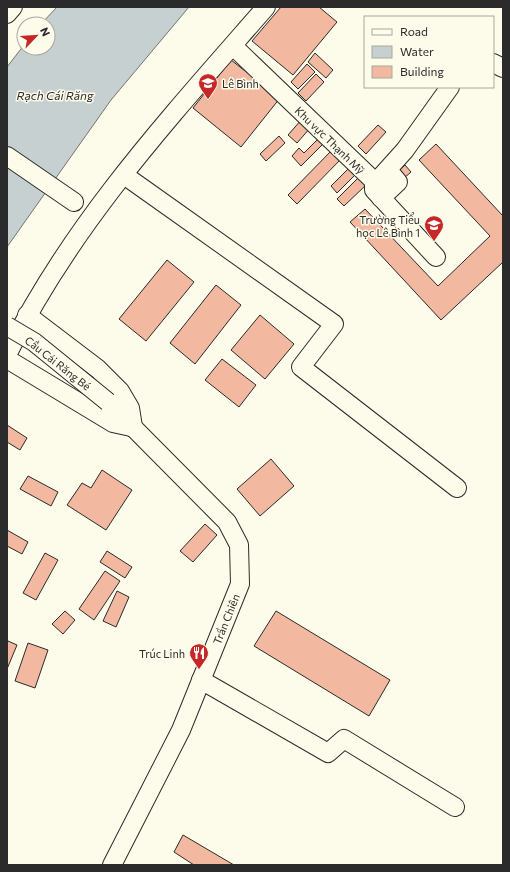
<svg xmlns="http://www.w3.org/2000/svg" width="510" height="872" font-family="Commissioner,sans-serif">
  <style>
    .water { fill: #c7d0d0; stroke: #74746e }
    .building { fill: #f2b8a0; stroke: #2b2b2b }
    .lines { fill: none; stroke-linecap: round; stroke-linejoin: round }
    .minor-casing { stroke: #2b2b2b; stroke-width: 20 }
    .minor { stroke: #fdfbea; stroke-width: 18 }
    .minor-bridge-casing { stroke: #2b2b2b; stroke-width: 20; stroke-linecap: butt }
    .minor-bridge { stroke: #fdfbea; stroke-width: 18 }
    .labels { text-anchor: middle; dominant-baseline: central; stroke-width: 3; stroke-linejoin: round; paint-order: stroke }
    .poi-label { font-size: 11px; fill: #2b2b2b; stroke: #fdfbea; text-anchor: end }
    .street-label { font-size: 11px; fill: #2b2b2b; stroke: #fdfbea }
    .water-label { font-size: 12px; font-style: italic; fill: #2b2b2b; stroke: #fdfbea }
  </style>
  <rect width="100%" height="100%" fill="#fdfbea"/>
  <path class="water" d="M57,7H189L111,100L7,247V67L24,45V48H48V24H41Z"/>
  <g class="building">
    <path d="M281,7H319L337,22L293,75L252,41Z"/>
    <path d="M315,53L333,70L326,78L308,62Z"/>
    <path d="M231,60L280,98L241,147L193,108Z"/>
    <path d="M307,64L315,72L298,89L291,82Z"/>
    <path d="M316,74L324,82L306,101L298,93Z"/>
    <path d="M302,119L311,127L297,143L288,135Z"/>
    <path d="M378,125L386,132L366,154L358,146Z"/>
    <path d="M279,136L285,143L266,161L260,154Z"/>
    <path d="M318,139L323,144L301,166L292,156L299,148L304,153Z"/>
    <path d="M436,144L503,216V262L441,320L350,222L365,209L438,286L490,236L419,160Z"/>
    <path d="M333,149L342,158L297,204L288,195Z"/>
    <path d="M353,164L359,171L337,193L331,186Z"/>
    <path d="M405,165L411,172L403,179L397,172Z"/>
    <path d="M359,177L366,185L344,206L337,199Z"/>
    <path d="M167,260L194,282L146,341L119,319Z"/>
    <path d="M216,285L241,305L195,364L170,343Z"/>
    <path d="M260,315L294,344L265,379L231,350Z"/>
    <path d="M222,359L256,385L239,407L205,380Z"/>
    <path d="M7,425L27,438L20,450L7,442Z"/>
    <path d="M271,459L294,486L260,516L237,489Z"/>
    <path d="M102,470L132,490L106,530L67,505L82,483L91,488Z"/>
    <path d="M28,476L58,492L51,506L20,489Z"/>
    <path d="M205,524L217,535L193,562L180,551Z"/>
    <path d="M7,530L28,542L22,554L7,546Z"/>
    <path d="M107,551L132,567L125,578L100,562Z"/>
    <path d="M45,553L58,560L36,600L23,593Z"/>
    <path d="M105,571L120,581L94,620L79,609Z"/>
    <path d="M117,591L129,597L116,627L103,621Z"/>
    <path d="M65,611L75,620L63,634L52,624Z"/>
    <path d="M276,611L390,680L369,716L254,646Z"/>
    <path d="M8,641L17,645L7,669V644Z"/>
    <path d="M28,643L48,650L35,688L15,681Z"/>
    <path d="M183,835L234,865H194L174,852Z"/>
  </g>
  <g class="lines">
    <g class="minor-casing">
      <g id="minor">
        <path d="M7,14L13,7"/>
        <path d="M233,46L374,181L378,180L405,150L450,87"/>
        <path d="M493,63L503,68"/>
        <path d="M7,156L74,202"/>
        <path d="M124,175L334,324L301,367L457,488"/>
        <path d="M374,181V190L436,257"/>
        <path d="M381,198L398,182L388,170"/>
        <path d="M27,315L98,369L120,391L130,408L133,427"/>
        <path d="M7,355C71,224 171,116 266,7"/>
        <path d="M7,359L113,423L131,427"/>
        <path d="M108,402L227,522L239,545L240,584L181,730L112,865"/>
        <path d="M201,680L328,753L344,739L455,807"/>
      </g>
    </g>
    <use href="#minor" class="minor"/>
    <g class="minor-bridge-casing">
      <path id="minor-bridge" d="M7,326L34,342L108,402"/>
    </g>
    <use href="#minor-bridge" class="minor-bridge"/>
  </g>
  <defs>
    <g id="school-pin" transform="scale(1)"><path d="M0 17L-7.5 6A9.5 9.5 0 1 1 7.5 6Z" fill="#c62828" stroke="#fdfbea"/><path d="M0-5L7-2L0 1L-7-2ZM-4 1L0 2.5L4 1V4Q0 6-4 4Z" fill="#fff"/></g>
    <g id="restaurant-pin" transform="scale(1)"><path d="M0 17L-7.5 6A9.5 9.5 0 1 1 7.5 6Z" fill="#c62828" stroke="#fdfbea"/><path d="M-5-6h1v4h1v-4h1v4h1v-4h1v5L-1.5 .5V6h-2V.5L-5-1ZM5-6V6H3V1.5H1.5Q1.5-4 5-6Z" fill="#fff"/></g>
  </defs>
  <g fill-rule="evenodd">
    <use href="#school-pin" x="208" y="83"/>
    <use href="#school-pin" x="434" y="225"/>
    <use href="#restaurant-pin" x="199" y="653"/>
  </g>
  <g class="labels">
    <g class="poi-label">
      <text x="222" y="83" text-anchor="start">Lê Bình</text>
      <text x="420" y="219">Trường Tiểu<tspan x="420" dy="13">học Lê Bình 1</tspan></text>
      <text x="185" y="653">Trúc Linh</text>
    </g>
    <g class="street-label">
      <text transform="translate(330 140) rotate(44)">Khu vực Thạnh Mỹ</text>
      <text transform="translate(58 363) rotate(38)">Cầu Cái Răng Bé</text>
      <text transform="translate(226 619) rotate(-68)">Trần Chiên</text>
    </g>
    <g class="water-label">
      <text x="55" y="95">Rạch Cái Răng</text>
    </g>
  </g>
  <rect width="510" height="872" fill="none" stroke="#2b2b2b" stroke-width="16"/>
  <rect x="364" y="16" width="130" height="72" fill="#fdfbea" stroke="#a9a89e"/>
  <rect x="372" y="29" width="20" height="6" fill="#fdfbea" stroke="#a9a89e"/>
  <text x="400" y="36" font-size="12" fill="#2b2b2b">Road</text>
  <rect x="372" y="46" width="20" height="12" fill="#c7d0d0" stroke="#a9a89e"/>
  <text x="400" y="56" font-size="12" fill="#2b2b2b">Water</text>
  <rect x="372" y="66" width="20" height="12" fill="#f2b8a0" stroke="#a9a89e"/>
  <text x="400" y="76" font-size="12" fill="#2b2b2b">Building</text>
  <g transform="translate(36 36) rotate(65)"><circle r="19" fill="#fdfbea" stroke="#a9a89e"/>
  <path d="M0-3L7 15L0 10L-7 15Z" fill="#c62828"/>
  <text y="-6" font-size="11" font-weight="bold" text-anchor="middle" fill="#2b2b2b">N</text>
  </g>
</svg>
